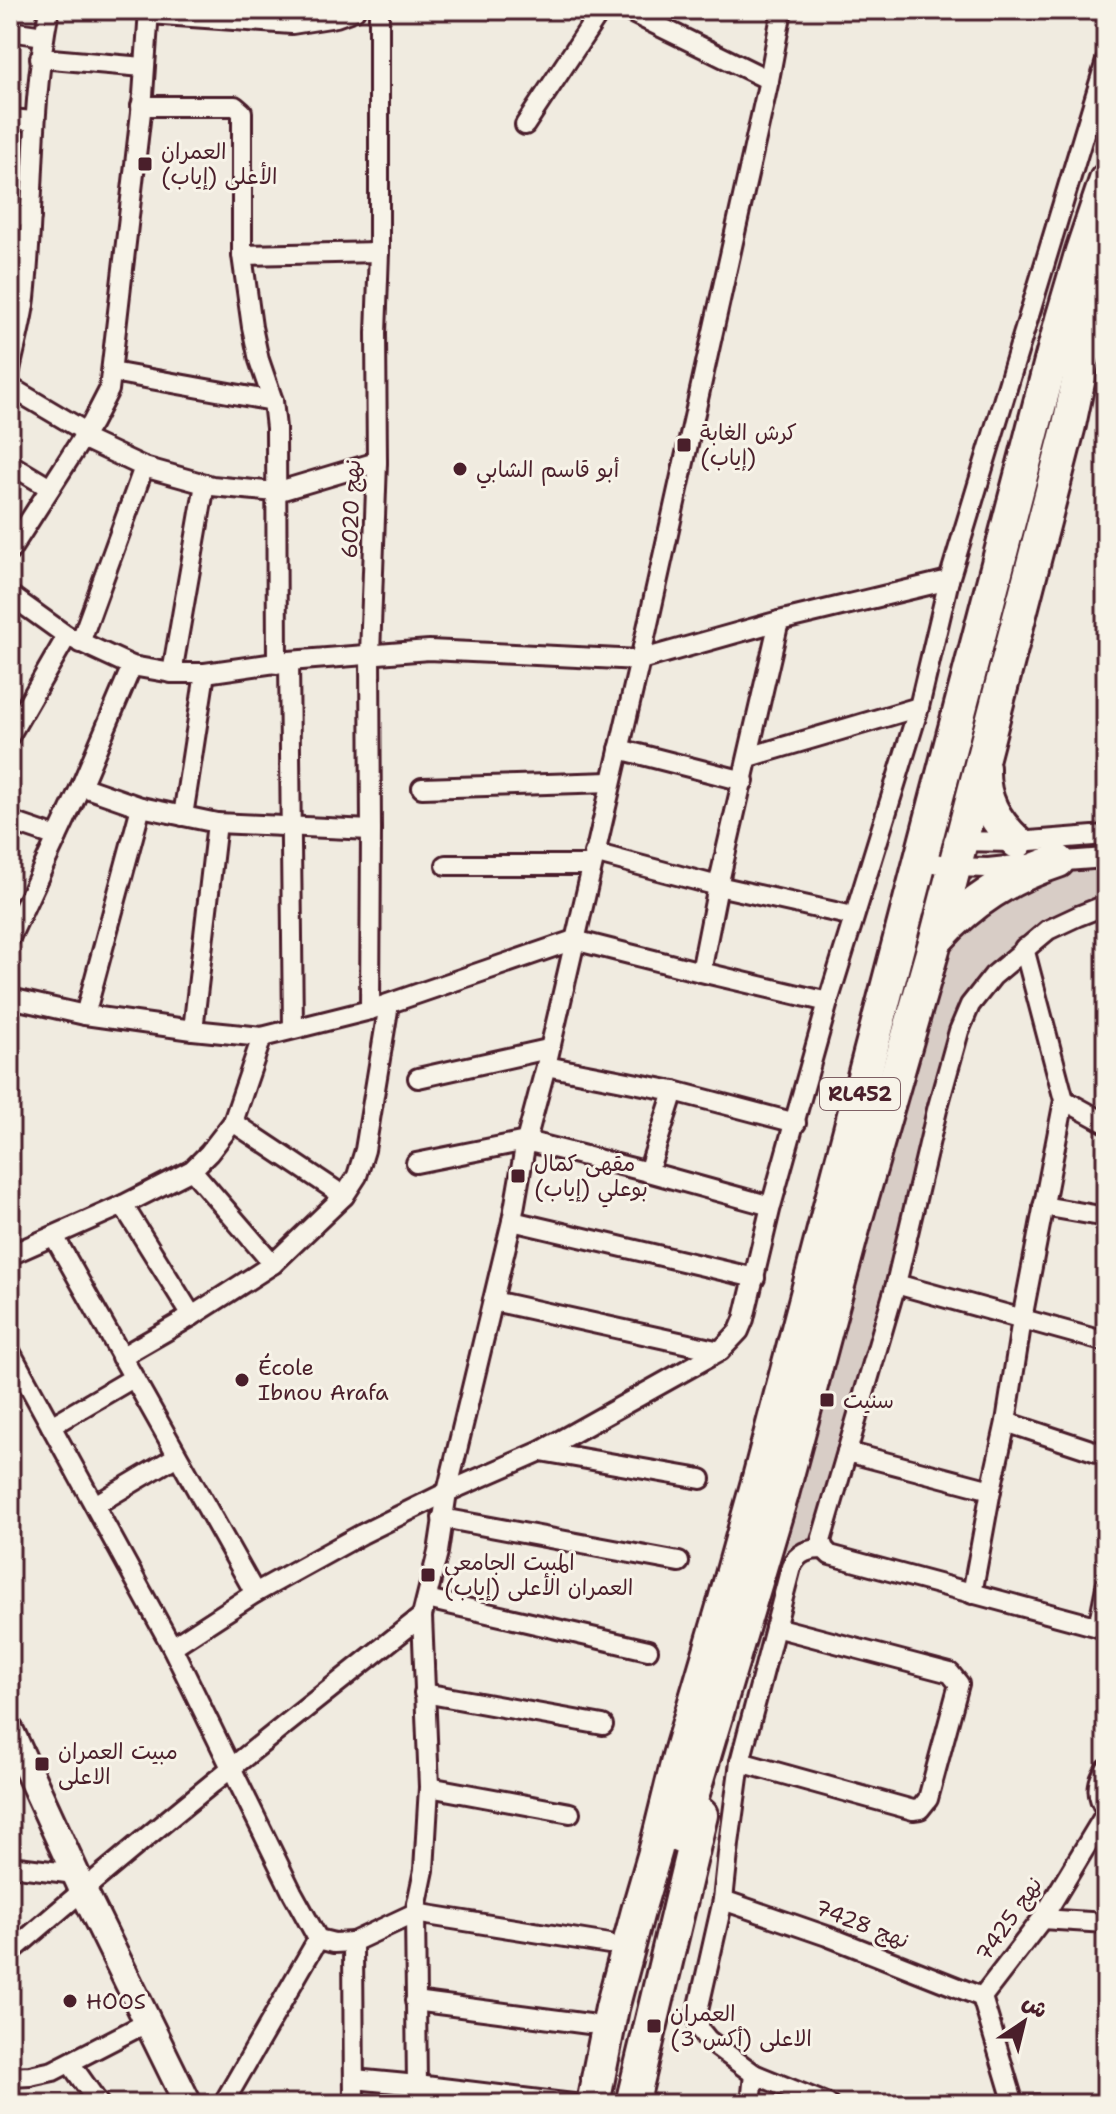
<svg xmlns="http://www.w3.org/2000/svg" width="1116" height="2114" font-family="'Shantell Sans','Playpen Sans Arabic',sans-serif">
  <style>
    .green { fill: #d8cdc6; stroke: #917678; stroke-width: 2 }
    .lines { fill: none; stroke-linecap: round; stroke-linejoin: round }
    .street-casing { stroke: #4a1f2b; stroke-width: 24 }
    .secondary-casing { stroke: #4a1f2b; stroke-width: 32 }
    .highway-casing { stroke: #4a1f2b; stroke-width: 38 }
    .street { stroke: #f7f3e8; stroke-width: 18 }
    .secondary { stroke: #f7f3e8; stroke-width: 26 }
    .highway { stroke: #f7f3e8; stroke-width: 32 }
    .poi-dot { fill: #4a1f2b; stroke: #f7f3e8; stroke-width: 3 }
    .labels { text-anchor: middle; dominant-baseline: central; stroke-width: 6; stroke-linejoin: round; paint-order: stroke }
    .shield { fill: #f7f3e8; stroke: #7e5f64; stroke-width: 2 }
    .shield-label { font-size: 20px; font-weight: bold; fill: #4a1f2b }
    .poi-label { font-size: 22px; fill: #4a1f2b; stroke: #f7f3e8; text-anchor: start }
    .street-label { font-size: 22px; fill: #4a1f2b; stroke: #f7f3e8 }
  </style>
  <rect width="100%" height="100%" fill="#f0ebe0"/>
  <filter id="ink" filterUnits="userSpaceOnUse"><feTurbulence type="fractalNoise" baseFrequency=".0125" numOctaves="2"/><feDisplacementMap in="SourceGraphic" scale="16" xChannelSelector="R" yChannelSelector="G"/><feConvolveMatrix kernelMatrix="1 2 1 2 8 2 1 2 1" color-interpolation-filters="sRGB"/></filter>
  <g filter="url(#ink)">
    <path class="green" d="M1106,860V898C1085,907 1061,914 1041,926C1008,945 985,979 962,1008L808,1562L780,1554L942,945L971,914L1060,868Z"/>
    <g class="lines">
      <g class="street-casing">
        <g id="street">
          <path d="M626,10L769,80"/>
          <path d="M149,14L292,24L336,17L355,10"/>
          <path d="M10,31L44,36"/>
          <path d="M40,58L143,67"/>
          <path d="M141,106H235L242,112V255L252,327L259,360L273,401L276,428L277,664"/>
          <path d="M10,119L34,121"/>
          <path d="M525,125L601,10"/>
          <path d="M10,214L31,217"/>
          <path d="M242,255L379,252"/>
          <path d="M10,370C15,346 22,322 25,298C35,202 30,105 49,10"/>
          <path d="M112,372L273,401"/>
          <path d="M10,387L86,432"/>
          <path d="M10,464L50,488"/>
          <path d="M144,467L212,486L276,492L377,462"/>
          <path d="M10,551L92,423L109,390L143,95L149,10"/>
          <path d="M10,595L67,636L132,666L172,673H205L289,661L429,650L640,660L779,621L949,580"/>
          <path d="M779,621L718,886L701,972L828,1002"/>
          <path d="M80,643L144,467L82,438"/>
          <path d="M289,661L293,1028"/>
          <path d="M172,673L205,484"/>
          <path d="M10,735L67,636"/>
          <path d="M619,749L744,781"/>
          <path d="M749,757L919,707"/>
          <path d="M81,786L141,807L217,823L371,830"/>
          <path d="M422,788L611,782"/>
          <path d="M183,816L205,673"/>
          <path d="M10,821L57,837"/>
          <path d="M953,841L1017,842L1106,835"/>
          <path d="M594,853L718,886L853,916"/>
          <path d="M922,860L953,867L988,868L1026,864"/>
          <path d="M1052,862L1106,858"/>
          <path d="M446,865H591"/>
          <path d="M1106,905L1078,916L1048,930L993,976L970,1005L959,1031L937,1110L896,1284L821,1541L824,1549L830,1555L1106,1629"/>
          <path d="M10,938L81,786L132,666"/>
          <path d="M10,998L85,1015L193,1030L262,1037L370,1010L574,940L701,972"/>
          <path d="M370,1010L371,830L370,654L377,462L376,333L379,252V10"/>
          <path d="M85,1015L141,807"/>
          <path d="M193,1030L217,823"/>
          <path d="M546,1066L674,1091L796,1123"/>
          <path d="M418,1078L548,1049"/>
          <path d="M1064,1100L1106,1123"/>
          <path d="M233,1122L344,1196"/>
          <path d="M416,1163L526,1141L648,1172L771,1206"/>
          <path d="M192,1170L273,1264"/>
          <path d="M648,1172L674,1091"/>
          <path d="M123,1205L192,1316"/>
          <path d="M1043,1206L1106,1217"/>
          <path d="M512,1221L755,1278"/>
          <path d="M54,1236L255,1593"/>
          <path d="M10,1255L123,1205L192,1170L209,1153L233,1122L262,1037"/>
          <path d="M896,1284L1106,1342"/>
          <path d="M493,1301L720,1351"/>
          <path d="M10,1351L172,1647L292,1892L318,1939L334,1943L353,1942L354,2104"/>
          <path d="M121,1357L192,1316L273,1264L344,1196L357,1176L365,1150L389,1004"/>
          <path d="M1006,1422L1106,1455"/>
          <path d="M51,1426L133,1378"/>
          <path d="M541,1451L701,1479"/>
          <path d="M847,1452L991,1490"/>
          <path d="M95,1505L177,1456"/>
          <path d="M442,1518L679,1562"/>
          <path d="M824,1549C808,1549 798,1552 791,1567L740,1762L729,1844L723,1900L697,2015L700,2030L708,2040L754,2074L828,2104"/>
          <path d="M972,1594L991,1490L1006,1422L1022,1319L1064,1100L1024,948"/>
          <path d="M427,1599L648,1650"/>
          <path d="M1098,1627L1106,1587"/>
          <path d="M172,1647L255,1593L362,1534L447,1492L541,1451L720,1351L739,1331L744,1319L771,1206L828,1002L919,707L949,580L1106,61"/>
          <path d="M424,1693L603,1725"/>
          <path d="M740,1762L913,1810L920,1809L928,1799L959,1684L950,1673L775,1627"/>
          <path d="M1106,1769C1096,1783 1096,1796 1106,1810"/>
          <path d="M429,1787L570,1813"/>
          <path d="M10,1866L75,1874"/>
          <path d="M723,1900L827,1936L982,1997"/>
          <path d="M1042,1919L1106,1923"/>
          <path d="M353,1942L415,1913L424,1870L429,1787L422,1616L438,1552L447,1492L512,1221L526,1141L546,1066L640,660L769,80L782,10"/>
          <path d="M10,1953C144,1836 283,1726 422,1616"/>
          <path d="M415,2001L589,2024"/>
          <path d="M70,2063L99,2104"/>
          <path d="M10,2077L30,2076L53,2071L148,2022"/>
          <path d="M354,2079L417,2085L573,2104"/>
          <path d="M417,2085L415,1913L609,1944"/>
          <path d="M223,2104L318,1939"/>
          <path d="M751,2104L754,2074"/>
          <path d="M1014,2104L982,1997L1042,1919L1106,1813"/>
        </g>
      </g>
      <g class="secondary-casing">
        <path id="secondary" d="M10,1731L83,1890L188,2104"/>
      </g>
      <g class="highway-casing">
        <g id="highway">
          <path d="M983,768C982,799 995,822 1017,842"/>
          <path d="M937,939C971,901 1009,877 1058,861"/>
          <path d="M680,1837L782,1494L857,1214L935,942L1069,425L1081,368L1106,268"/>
          <path d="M593,2104L612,2008L638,1911L656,1849L679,1756L725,1600L759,1478L1062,319L1082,251L1106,180"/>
          <path d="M632,2104L701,1815"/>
        </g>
      </g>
      <use href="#street" class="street"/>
      <use href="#secondary" class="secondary"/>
      <use href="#highway" class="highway"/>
    </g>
  </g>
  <g class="poi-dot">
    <rect x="137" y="156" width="16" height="16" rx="4"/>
    <rect x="676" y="437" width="16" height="16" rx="4"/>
    <circle cx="460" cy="469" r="8"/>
    <rect x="510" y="1168" width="16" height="16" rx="4"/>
    <circle cx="242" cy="1380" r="8"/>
    <rect x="819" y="1392" width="16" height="16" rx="4"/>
    <rect x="420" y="1567" width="16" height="16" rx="4"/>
    <rect x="34" y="1756" width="16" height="16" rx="4"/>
    <circle cx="70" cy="2001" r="8"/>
    <rect x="646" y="2018" width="16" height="16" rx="4"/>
  </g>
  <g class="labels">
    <rect class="shield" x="820" y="1078" width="80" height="32" rx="6"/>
    <g class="shield-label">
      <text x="860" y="1094">RL452</text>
    </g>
    <g class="poi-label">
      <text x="161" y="151">العمران<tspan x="161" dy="25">الأعلى (إياب)</tspan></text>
      <text x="700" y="432">كرش الغابة<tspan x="700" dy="25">(إياب)</tspan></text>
      <text x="476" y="469">أبو قاسم الشابي</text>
      <text x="534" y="1163">مقهى كمال<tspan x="534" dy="25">بوعلي (إياب)</tspan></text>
      <text x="258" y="1367">École<tspan x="258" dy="25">Ibnou Arafa</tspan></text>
      <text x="843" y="1400">سنيت</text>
      <text x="444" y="1562">المبيت الجامعي<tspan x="444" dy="25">العمران الأعلى (إياب)</tspan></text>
      <text x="58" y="1751">مبيت العمران<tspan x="58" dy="25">الاعلى</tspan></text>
      <text x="86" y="2001">HOOS</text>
      <text x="670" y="2013">العمران<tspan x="670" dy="25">الاعلى (أكس 3)</tspan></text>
    </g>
    <g class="street-label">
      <text transform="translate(351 509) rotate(-88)">نهج 6020</text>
      <text transform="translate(1009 1919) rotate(-55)">نهج 7425</text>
      <text transform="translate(862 1924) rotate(21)">نهج 7428</text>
    </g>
  </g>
  <rect width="1116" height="2114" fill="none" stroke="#f7f3e8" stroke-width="40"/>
  <rect x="20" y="20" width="1076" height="2074" fill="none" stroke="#4a1f2b" stroke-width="3" filter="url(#ink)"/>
  <g transform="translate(1024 2022) rotate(35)" stroke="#f7f3e8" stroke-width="6" paint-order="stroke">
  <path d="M0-6L14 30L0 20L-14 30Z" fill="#4a1f2b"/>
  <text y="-12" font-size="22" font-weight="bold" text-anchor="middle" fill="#4a1f2b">ش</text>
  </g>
</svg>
